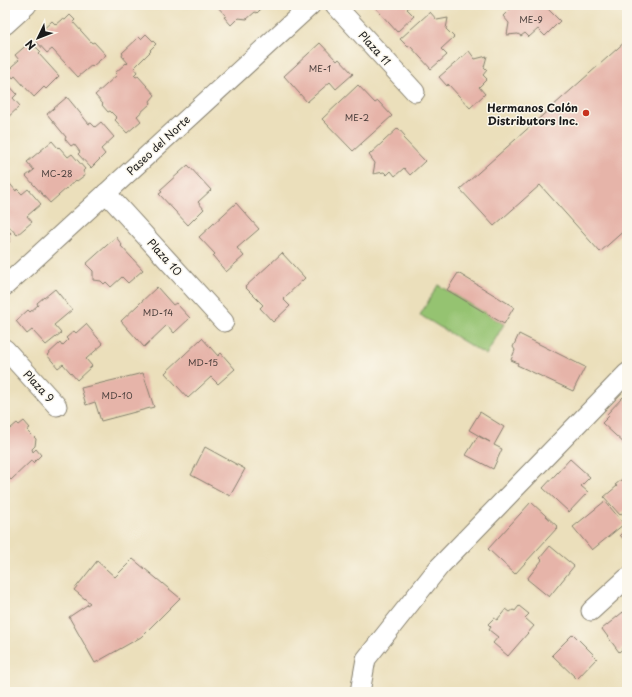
<svg xmlns="http://www.w3.org/2000/svg" width="632" height="697" font-family="'Playpen Sans',sans-serif">
  <style>
    .green { fill: #95c371; stroke: #587046 }
    .building { fill: #e6b4a9 }
    .lines { fill: none; stroke-linecap: round; stroke-linejoin: round }
    .street-casing { stroke: #847e6c; stroke-width: 21 }
    .street { stroke: #fff; stroke-width: 19 }
    .poi-dot { fill: #c8321e; stroke: #fbf7ec; stroke-width: 1.5 }
    .labels { text-anchor: middle; dominant-baseline: central; stroke-width: 3; stroke-linejoin: round; paint-order: stroke }
    .number-label { font-size: 9px; fill: #4e423f }
    .street-label { font-size: 11px; fill: #1c1c1c; stroke: #fbf7ec }
    .poi-label { font-size: 11px; font-weight: bold; fill: #1c1c1c; stroke: #fbf7ec; text-anchor: end }
  </style>
  <rect width="100%" height="100%" fill="#fbf7ec"/>
  <filter id="ink" filterUnits="userSpaceOnUse"><feTurbulence type="fractalNoise" baseFrequency=".025" numOctaves="2"/><feDisplacementMap in="SourceGraphic" scale="8" xChannelSelector="R" yChannelSelector="G"/><feConvolveMatrix kernelMatrix="1 2 1 2 8 2 1 2 1" color-interpolation-filters="sRGB"/></filter>
  <filter id="wash" filterUnits="userSpaceOnUse"><feTurbulence type="fractalNoise" baseFrequency=".012" numOctaves="4" result="noise"/><feDisplacementMap in="SourceGraphic" scale="16" xChannelSelector="R" yChannelSelector="G"/><feGaussianBlur stdDeviation="0.9" result="paint"/><feColorMatrix in="noise" values="0 0 0 0 0 0 0 0 0 0 0 0 0 0 0 0 0 1.4 0 .05"/><feComposite in="paint" operator="in"/></filter>
  <g filter="url(#wash)">
    <rect width="100%" height="100%" fill="#ebdfbb"/>
    <path class="green" d="M438,285L504,324L486,355L420,315Z"/>
    <g id="blocks">
      <g class="building">
        <path d="M216,5H263L264,6L257,13L255,12L247,19L238,18L231,25L224,17L226,16Z"/>
        <path d="M373,5H411L407,9L414,16L397,32Z"/>
        <path d="M514,5H544L560,21L545,36L538,29L529,37L525,33L521,36L518,34L507,35L509,23L503,16Z"/>
        <path d="M430,12L437,20L448,18L446,29L454,37L441,49L447,55L431,69L410,46L408,47L400,39Z"/>
        <path d="M70,15L75,20L73,22L92,43L94,42L106,55L93,66L92,65L78,77L52,49L47,53L35,40L40,36L38,34L52,21L56,25L63,19L65,20Z"/>
        <path d="M146,34L156,44L150,50L151,51L134,68L137,72L134,75L136,77L138,76L155,95L150,101L151,103L137,116L141,121L127,133L115,120L117,118L110,111L108,112L102,105L103,104L95,95L117,75L115,73L126,63L127,64L128,63L122,56L123,54L122,53L139,37L141,39Z"/>
        <path d="M627,40V228L600,252L540,185L494,226L460,189Z"/>
        <path d="M29,43L34,48L36,47L41,52L39,54L59,76L46,89L44,87L34,97L15,76L13,78L8,72L13,67L12,66L19,60L15,55Z"/>
        <path d="M320,43L337,61L339,59L353,74L336,89L330,82L307,102L284,76Z"/>
        <path d="M469,51L475,59L487,56L484,67L487,70L483,75L487,79L479,87L485,94L470,108L448,84L447,86L439,77Z"/>
        <path d="M5,81L17,94L13,98L20,106L5,120Z"/>
        <path d="M358,85L375,103L378,101L392,116L353,151L322,119Z"/>
        <path d="M67,97L89,124L91,123L95,127L101,122L114,137L101,149L105,154L91,168L78,154L80,152L74,144L71,146L65,139L66,137L47,114Z"/>
        <path d="M398,128L405,136L403,138L425,161L410,175L404,168L395,176L391,171L387,175L384,172L373,174L375,163L369,155Z"/>
        <path d="M52,141L58,148L59,147L68,157L72,154L85,169L83,171L85,175L77,181L76,180L50,203L26,176L34,170L27,162Z"/>
        <path d="M188,165L211,190L198,202L204,209L188,225L159,194L162,192L160,190Z"/>
        <path d="M5,178L16,191L17,189L22,194L28,189L41,204L27,216L32,222L17,235L5,222V220L6,219L5,217Z"/>
        <path d="M236,203L259,229L237,248L244,256L226,272L213,256L215,254L199,237Z"/>
        <path d="M5,227L11,233L8,236L11,240L5,246Z"/>
        <path d="M116,237L122,245L121,246L143,270L128,283L122,277L111,287L106,282L104,284L101,281L93,280V271L86,264Z"/>
        <path d="M282,253L305,278L283,299L290,306L273,322L260,308L263,305L245,287Z"/>
        <path d="M458,273L514,307L504,324L447,290Z"/>
        <path d="M157,287L173,305L176,303L190,318L174,333L167,325L144,347L121,321Z"/>
        <path d="M55,289L72,310L54,325L61,333L46,345L32,330L27,334L16,321L28,310L30,312L38,305L37,303L44,297V298Z"/>
        <path d="M86,324L103,344L86,359L92,366L77,380L63,364L58,368L47,355L60,343L62,346L68,340L66,338L74,331L76,333Z"/>
        <path d="M519,334L585,367L573,391L517,365L518,363L511,360L515,350L513,347Z"/>
        <path d="M202,338L218,356L221,353L235,369L218,384L211,377L188,398L165,373Z"/>
        <path d="M143,373L154,407L101,421L95,402L86,405L81,388Z"/>
        <path d="M623,397L627,401V446L602,423L609,416L607,414Z"/>
        <path d="M480,412L504,427L494,445L502,449L493,469L466,455L478,436L490,442L469,430Z"/>
        <path d="M24,421L30,428L27,430L36,439L35,446L32,449L33,452L36,449L41,455L33,463L32,460L11,480L5,474V437L6,436L5,433L17,423L19,425Z"/>
        <path d="M205,447L245,469L230,496L191,475Z"/>
        <path d="M570,459L590,477L581,486L588,492L569,512L543,488Z"/>
        <path d="M627,475V509L620,515L604,497L617,486L615,485Z"/>
        <path d="M605,501L624,524L592,550L573,527Z"/>
        <path d="M531,502L558,527L515,574L488,549Z"/>
        <path d="M627,529V543L620,535Z"/>
        <path d="M550,546L574,566L549,597L527,579L542,560L540,558Z"/>
        <path d="M133,559L180,598L141,637L95,663L69,617L90,603L74,590L97,561L115,577Z"/>
        <path d="M519,606L529,614L525,618L534,626L508,656L493,643L498,637L489,630L491,627L488,624L494,618L497,620L506,609L510,612L513,610L515,611Z"/>
        <path d="M623,612L627,617V645L619,652L602,629Z"/>
        <path d="M573,634L597,658L577,679L552,655Z"/>
      </g>
    </g>
  </g>
  <g filter="url(#ink)">
    <use href="#blocks" fill-opacity="0" stroke="#847e6c" stroke-width="1"/>
    <g class="lines">
      <g class="street-casing">
        <g id="street">
          <path d="M335,5L415,92"/>
          <path d="M5,25L27,5"/>
          <path d="M106,193L224,322"/>
          <path d="M5,286L311,5"/>
          <path d="M5,349L57,406"/>
          <path d="M591,611L627,578"/>
          <path d="M360,692L366,659L439,567L627,373"/>
        </g>
      </g>
      <use href="#street" class="street"/>
    </g>
  </g>
  <circle class="poi-dot" cx="586" cy="113" r="4"/>
  <g class="labels">
    <g class="number-label">
      <text x="531" y="19">ME-9</text>
      <text x="320" y="68">ME-1</text>
      <text x="357" y="117">ME-2</text>
      <text x="57" y="173">MC-28</text>
      <text x="158" y="312">MD-14</text>
      <text x="203" y="362">MD-15</text>
      <text x="117" y="395">MD-10</text>
    </g>
    <g class="street-label">
      <text transform="translate(375 48) rotate(48)">Plaza 11</text>
      <text transform="translate(158 145) rotate(-43)">Paseo del Norte</text>
      <text transform="translate(165 257) rotate(48)">Plaza 10</text>
      <text transform="translate(39 386) rotate(47)">Plaza 9</text>
    </g>
    <g class="poi-label">
      <text x="578" y="107">Hermanos Colón<tspan x="578" dy="13">Distributors Inc.</tspan></text>
    </g>
  </g>
  <rect width="632" height="697" fill="none" stroke="#fbf7ec" stroke-width="20"/>
  <g transform="translate(38 38) rotate(227)" stroke="#fbf7ec" stroke-width="3" paint-order="stroke">
  <path d="M0-3L7 15L0 10L-7 15Z" fill="#1c1c1c"/>
  <text y="-6" font-size="11" font-weight="bold" text-anchor="middle" fill="#1c1c1c">N</text>
  </g>
</svg>
